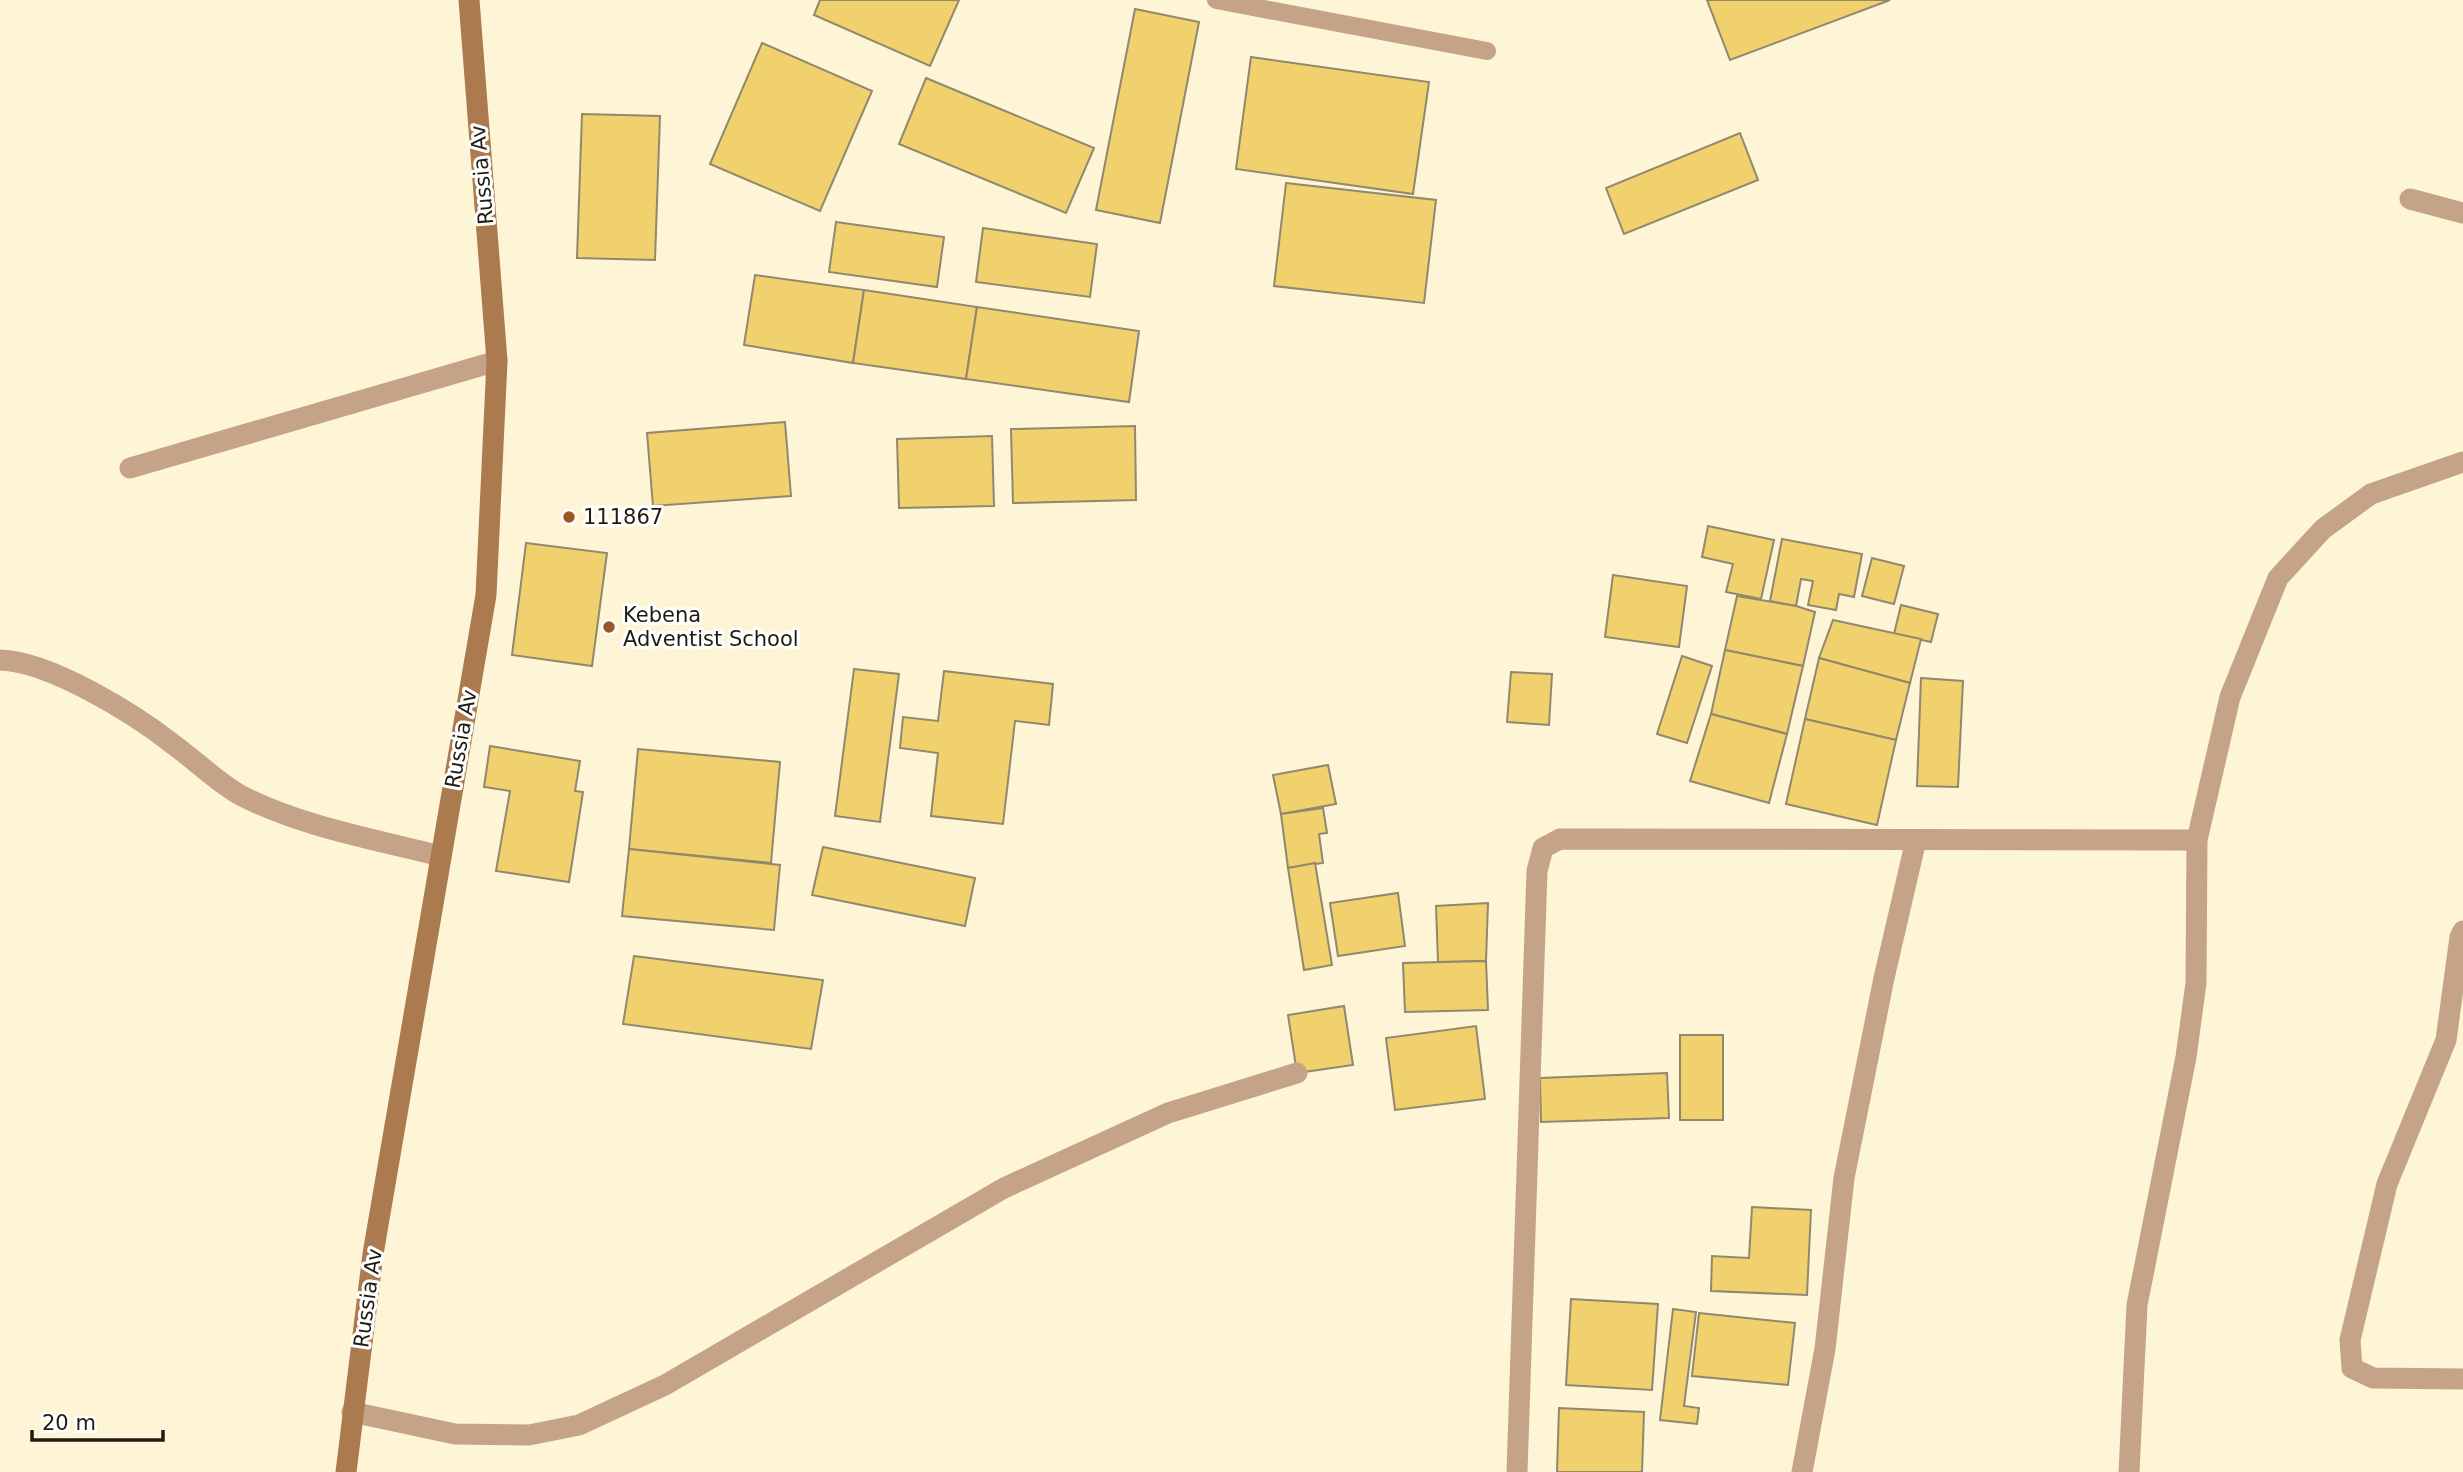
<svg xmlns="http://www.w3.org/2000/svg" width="2463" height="1472" font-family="'DejaVu Sans',sans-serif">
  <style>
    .building { fill: #f0d16d; stroke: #91886d; stroke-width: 2 }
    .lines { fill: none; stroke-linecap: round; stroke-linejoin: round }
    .service { stroke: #c4a386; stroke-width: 18 }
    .minor { stroke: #c4a386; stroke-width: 21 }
    .secondary { stroke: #ab7a4e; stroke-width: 21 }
    .poi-dot { fill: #9b5827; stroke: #fff; stroke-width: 2.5 }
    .labels { text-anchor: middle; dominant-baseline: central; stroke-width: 6; stroke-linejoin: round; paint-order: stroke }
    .street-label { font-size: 21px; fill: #1f1c12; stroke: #fff }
    .poi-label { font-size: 21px; fill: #1f1c12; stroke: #fff; text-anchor: start }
  </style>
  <rect width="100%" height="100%" fill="#fef5d7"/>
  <g class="building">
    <path d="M820,0H959L930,66L814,15Z"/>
    <path d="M1707,0H1890L1730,60Z"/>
    <path d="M1135,9L1199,22L1160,223L1096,210Z"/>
    <path d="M762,43L872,91L820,211L710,164Z"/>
    <path d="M1251,57L1429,82L1413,194L1236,169Z"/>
    <path d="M926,78L1094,148L1066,213L899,144Z"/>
    <path d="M582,114L660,116L655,260L577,258Z"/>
    <path d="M1740,133L1758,180L1624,234L1606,188Z"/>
    <path d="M1286,183L1436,200L1424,303L1274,286Z"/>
    <path d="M836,222L944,237L937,287L829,272Z"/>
    <path d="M983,228L1097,244L1090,297L976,282Z"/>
    <path d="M755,275L864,290L853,363L744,345Z"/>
    <path d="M864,290L977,307L966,379L853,363Z"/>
    <path d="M977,307L1139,331L1129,402L966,379Z"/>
    <path d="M785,422L791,496L653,506L647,433Z"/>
    <path d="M1135,426L1136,500L1013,503L1011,429Z"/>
    <path d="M992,436L994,506L899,508L897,439Z"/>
    <path d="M1708,526L1774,540L1761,599L1726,592L1733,564L1702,557Z"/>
    <path d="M1782,539L1862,554L1854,597L1839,594L1836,610L1808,605L1813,581L1801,579L1796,606L1770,601Z"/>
    <path d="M526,543L607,553L592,666L512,655Z"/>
    <path d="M1872,558L1904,566L1894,604L1862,596Z"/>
    <path d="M1613,575L1687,586L1679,647L1605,637Z"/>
    <path d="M1737,596L1796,606L1815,612L1803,666L1725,650Z"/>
    <path d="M1901,605L1938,614L1931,642L1894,634Z"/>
    <path d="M1833,620L1921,639L1910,683L1819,658Z"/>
    <path d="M1725,650L1803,666L1787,734L1711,714Z"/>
    <path d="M1682,656L1712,666L1687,743L1657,734Z"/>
    <path d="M1819,658L1910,683L1896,740L1805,719Z"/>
    <path d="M854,669L899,674L880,822L835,816Z"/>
    <path d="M944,671L1053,684L1049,725L1015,721L1003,824L931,816L938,753L900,748L903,717L938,721Z"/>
    <path d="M1511,672L1552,674L1549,725L1507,722Z"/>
    <path d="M1921,678L1963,681L1958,787L1917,786Z"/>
    <path d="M1711,714L1787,734L1769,803L1690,781Z"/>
    <path d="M1805,719L1896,740L1877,825L1786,804Z"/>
    <path d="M490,746L580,761L575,791L583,792L569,882L496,871L510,791L484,787Z"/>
    <path d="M638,749L780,762L771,863L629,849Z"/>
    <path d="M1328,765L1336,804L1281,814L1273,775Z"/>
    <path d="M1323,808L1327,833L1319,834L1323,863L1288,868L1281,814Z"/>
    <path d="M823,847L975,878L965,926L812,895Z"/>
    <path d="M629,849L780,865L774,930L622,916Z"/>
    <path d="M1315,863L1332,965L1304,970L1288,868Z"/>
    <path d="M1398,893L1405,946L1338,956L1330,903Z"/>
    <path d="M1488,903L1486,961L1438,962L1436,906Z"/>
    <path d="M634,956L823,980L811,1049L623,1024Z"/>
    <path d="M1486,961L1488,1010L1405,1012L1403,963Z"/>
    <path d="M1344,1006L1353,1065L1297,1073L1288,1015Z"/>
    <path d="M1476,1026L1485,1099L1395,1110L1386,1038Z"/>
    <rect x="1680" y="1035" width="43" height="85"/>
    <path d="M1667,1073L1669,1118L1541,1122L1540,1078Z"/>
    <path d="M1752,1207L1811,1210L1807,1295L1711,1291L1712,1256L1749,1258Z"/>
    <path d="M1571,1299L1658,1304L1652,1390L1566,1385Z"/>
    <path d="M1673,1309L1696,1312L1684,1406L1699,1408L1697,1424L1660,1420Z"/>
    <path d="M1699,1313L1795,1323L1788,1385L1692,1376Z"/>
    <path d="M1559,1408L1644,1412L1642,1472H1557Z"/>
  </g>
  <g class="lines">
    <path class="service" d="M1216,0L1487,51"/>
    <g class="minor">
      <path d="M2410,199L2463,213"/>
      <path d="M130,468L497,361"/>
      <path d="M0,660C49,661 135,714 174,745C195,760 219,784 242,796C303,827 374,839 440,856"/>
      <path d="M2463,931L2460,937L2446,1040L2387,1184L2350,1340L2352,1368L2373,1378L2463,1379"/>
      <path d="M352,1412L455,1434L529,1435L579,1425L665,1385L1004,1188L1168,1113L1297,1073"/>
      <path d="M1517,1472L1537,871L1543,848L1560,839L2197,840"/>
      <path d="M1802,1472L1825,1349L1844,1178L1884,978L1916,840"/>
      <path d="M2129,1472L2137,1305L2186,1057L2196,983L2197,840L2230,697L2278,578L2323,529L2371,494L2463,462"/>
    </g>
    <path class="secondary" d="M346,1472L373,1254L486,595L497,361L469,0"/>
  </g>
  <g class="poi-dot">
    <circle cx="569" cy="517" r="7"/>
    <circle cx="609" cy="627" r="7"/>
  </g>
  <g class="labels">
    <g class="street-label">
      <text transform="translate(482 175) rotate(-95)">Russia Av</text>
      <text transform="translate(461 739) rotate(-80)">Russia Av</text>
      <text transform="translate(368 1298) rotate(-82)">Russia Av</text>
    </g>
    <g class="poi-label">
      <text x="583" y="517">111867</text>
      <text x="623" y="615">Kebena<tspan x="623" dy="24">Adventist School</tspan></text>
    </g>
  </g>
  <path d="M32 1430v10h131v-10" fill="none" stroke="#1f1c12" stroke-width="3.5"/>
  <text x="42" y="1430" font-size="21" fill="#1f1c12" stroke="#ffffff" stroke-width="5" paint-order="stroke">20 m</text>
</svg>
